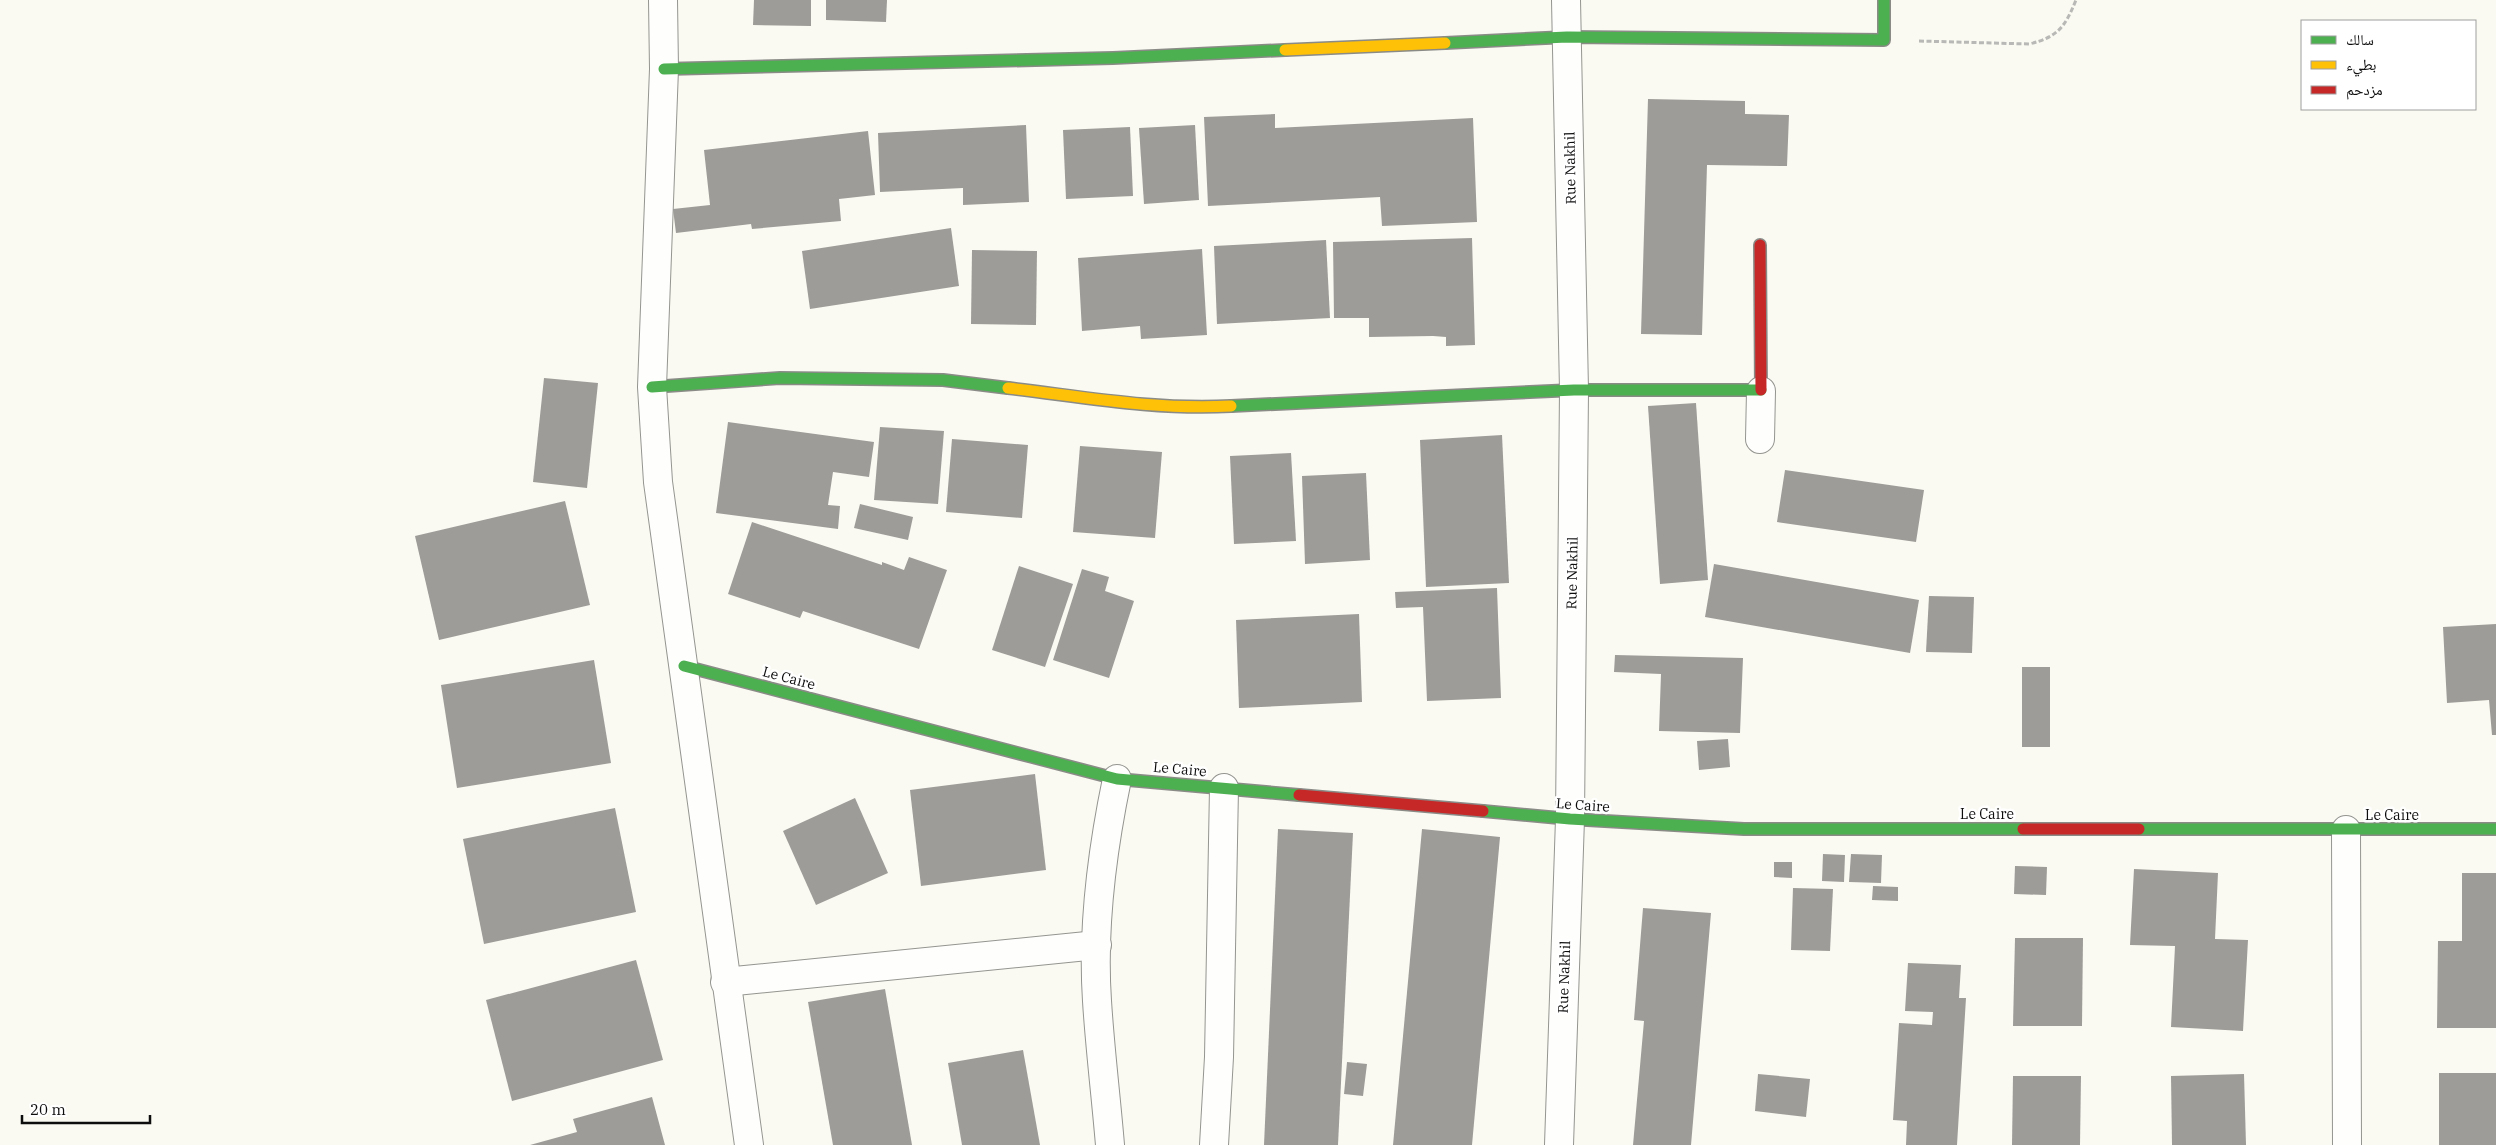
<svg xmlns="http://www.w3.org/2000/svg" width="2496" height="1145" font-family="'IBM Plex Serif','Noto Naskh Arabic',serif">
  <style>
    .building { fill: #9e9c98 }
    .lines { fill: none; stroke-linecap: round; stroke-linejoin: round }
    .street-casing { stroke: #949490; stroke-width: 30 }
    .fast-casing { stroke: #8a8a87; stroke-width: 14 }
    .slow-casing { stroke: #8a8a87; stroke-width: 14 }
    .jam-casing { stroke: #8a8a87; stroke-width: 14 }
    .path { stroke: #b8b8b6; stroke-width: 3; stroke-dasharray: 5 2.5; stroke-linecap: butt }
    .street { stroke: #fefefd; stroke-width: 28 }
    .fast { stroke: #4caf50; stroke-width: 11 }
    .slow { stroke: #ffc107; stroke-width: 11 }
    .jam { stroke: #c62828; stroke-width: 11 }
    .labels { text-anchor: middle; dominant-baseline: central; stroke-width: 5; stroke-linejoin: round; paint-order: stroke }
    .street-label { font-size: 14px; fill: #0d0d0d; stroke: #fff }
  </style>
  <rect width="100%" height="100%" fill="#fafaf2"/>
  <g class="building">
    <path d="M754,0H811V26L753,25Z"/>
    <path d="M826,0H887L886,22L826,20Z"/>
    <path d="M1648,99L1745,101V114L1789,115L1787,166L1707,165L1702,335L1641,334Z"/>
    <path d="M1275,114V128L1473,118L1477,222L1382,226L1380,197L1208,206L1204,117Z"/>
    <path d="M1026,125L1029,202L963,205V188L880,192L878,133Z"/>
    <path d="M1195,125L1199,200L1144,204L1139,128Z"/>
    <path d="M1130,127L1133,196L1066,199L1063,130Z"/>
    <path d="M868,131L875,195L839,199L841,221L752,229L751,224L676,233L673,209L710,205L704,150Z"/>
    <path d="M951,228L959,286L810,309L802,251Z"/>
    <path d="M1472,238L1475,345L1446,346V337L1433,336L1369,337V318H1334L1333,242Z"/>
    <path d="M1326,240L1330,318L1217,324L1214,246Z"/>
    <path d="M1202,249L1207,335L1141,339L1140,326L1082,331L1078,258Z"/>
    <path d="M972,250L1037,251L1036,325L971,324Z"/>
    <path d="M544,378L598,383L587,488L533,482Z"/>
    <path d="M1696,403L1708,580L1660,584L1648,406Z"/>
    <path d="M728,422L874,442L869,477L833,472L828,505L840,506L838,529L716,513Z"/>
    <path d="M880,427L944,431L938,504L874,500Z"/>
    <path d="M1502,435L1509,583L1426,587L1420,440Z"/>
    <path d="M952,439L1028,445L1022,518L946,512Z"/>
    <path d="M1080,446L1162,452L1155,538L1073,532Z"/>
    <path d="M1291,453L1296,541L1234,544L1230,456Z"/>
    <path d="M1785,470L1924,490L1916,542L1777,522Z"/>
    <path d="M1366,473L1370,560L1305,564L1302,476Z"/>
    <path d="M565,501L590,605L439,640L415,536Z"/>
    <path d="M860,504L913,517L908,540L854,528Z"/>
    <path d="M752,522L882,565V562L904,570L909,557L947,570L919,649L803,611L800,618L728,594Z"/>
    <path d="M1714,564L1919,600L1910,653L1705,617Z"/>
    <path d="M1019,566L1073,584L1045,667L992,650Z"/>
    <path d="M1082,569L1109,577L1105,591L1134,601L1109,678L1053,660Z"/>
    <path d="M1497,588L1501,698L1427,701L1423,607L1396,608L1395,592Z"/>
    <path d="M1929,596L1974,597L1972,653L1926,652Z"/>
    <path d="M1359,614L1362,702L1239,708L1236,620Z"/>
    <path d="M2496,624V735H2492L2489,700L2447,703L2443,627Z"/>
    <path d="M1615,655L1743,658L1740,733L1659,731L1661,674L1614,672Z"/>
    <path d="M594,660L611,763L457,788L441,685Z"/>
    <rect x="2022" y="667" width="28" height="80"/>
    <path d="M1728,739L1730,767L1699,770L1697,741Z"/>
    <path d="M1035,774L1046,870L921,886L910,790Z"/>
    <path d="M855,798L888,873L816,905L783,831Z"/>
    <path d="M615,808L636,912L484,944L463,839Z"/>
    <path d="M1278,829L1353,833L1338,1145H1264Z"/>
    <path d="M1422,829L1500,837L1472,1145H1393Z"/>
    <path d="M1823,854L1845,855L1844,882L1822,881Z"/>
    <path d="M1851,854L1882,855L1881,883L1849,882Z"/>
    <path d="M1774,862H1792V878L1774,877Z"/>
    <path d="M2015,866L2047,867L2046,895L2014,894Z"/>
    <path d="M2134,869L2218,873L2215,939L2248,940L2243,1031L2171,1027L2175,946L2130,945Z"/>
    <path d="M2462,873H2496V1028H2437L2438,941H2462Z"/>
    <path d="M1873,886L1898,887V901L1872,900Z"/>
    <path d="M1793,888L1833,889L1830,951L1791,950Z"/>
    <path d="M1643,908L1711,913L1691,1145H1633L1644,1021L1634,1020Z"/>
    <path d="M2015,938H2083L2082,1026H2013Z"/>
    <path d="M636,960L663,1060L512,1101L486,1000Z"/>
    <path d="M1908,963L1961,965L1959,998H1966L1957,1145H1906L1907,1121L1893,1120L1899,1023L1932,1025L1933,1012L1905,1011Z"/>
    <path d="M885,989L912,1145H833L808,1002Z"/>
    <path d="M1023,1050L1040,1145H962L948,1063Z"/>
    <path d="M1347,1062L1367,1064L1363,1096L1344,1094Z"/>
    <rect x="2439" y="1073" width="57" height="72"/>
    <path d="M1758,1074L1810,1079L1806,1117L1755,1111Z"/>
    <path d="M2244,1074L2246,1145H2172L2171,1076Z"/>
    <path d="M2013,1076H2081L2080,1145H2012Z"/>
    <path d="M652,1097L665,1145H530L577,1132L573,1119Z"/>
  </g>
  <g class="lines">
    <g class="street-casing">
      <g id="street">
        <path d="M663,0L664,69L652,387L658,482L749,1145"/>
        <path d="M1760,439L1761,391"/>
        <path d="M2346,830L2347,1145"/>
        <path d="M725,982L1097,945"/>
        <path d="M1110,1145C1106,1097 1100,1049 1097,1001C1092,927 1102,851 1117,779"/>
        <path d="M1214,1145L1219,1057L1224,788"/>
        <path d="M1559,1145L1570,819L1574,390L1566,0"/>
      </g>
    </g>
    <g class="fast-casing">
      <g id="fast">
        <path d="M1445,43L1567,37L1884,40V0"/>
        <path d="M664,69L1113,58L1285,50"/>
        <path d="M652,387L780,378L943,380L1008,388"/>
        <path d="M1231,406L1574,390H1761"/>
        <path d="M684,666L1117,779L1299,795"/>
        <path d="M1483,811L1570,819L1744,829H2023"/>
        <path d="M2139,829H2496"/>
      </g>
    </g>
    <g class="slow-casing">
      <g id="slow">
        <path d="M1285,50L1445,43"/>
        <path d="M1008,388C1085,397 1153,410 1231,406"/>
      </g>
    </g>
    <g class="jam-casing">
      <g id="jam">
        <path d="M1760,245L1761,390"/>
        <path d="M1299,795L1483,811"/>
        <path d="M2023,829H2139"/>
      </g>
    </g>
    <path class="path" d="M1919,41L2029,44C2058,37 2065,27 2076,0"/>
    <use href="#street" class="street"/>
    <use href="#fast" class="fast"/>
    <use href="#slow" class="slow"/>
    <use href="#jam" class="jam"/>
  </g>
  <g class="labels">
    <g class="street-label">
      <text transform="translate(1570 168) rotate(-91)">Rue Nakhil</text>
      <text transform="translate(1572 573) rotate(-89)">Rue Nakhil</text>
      <text transform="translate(789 678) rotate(15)">Le Caire</text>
      <text transform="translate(1180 769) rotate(5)">Le Caire</text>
      <text transform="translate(1583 805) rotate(4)">Le Caire</text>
      <text x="1987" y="814">Le Caire</text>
      <text x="2392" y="815">Le Caire</text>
      <text transform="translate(1564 977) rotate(-88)">Rue Nakhil</text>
    </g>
  </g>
  <rect x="2301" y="20" width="175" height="90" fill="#ffffff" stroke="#9e9e9e"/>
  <rect x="2311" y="36" width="25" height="8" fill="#4caf50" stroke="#9e9e9e"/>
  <text x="2346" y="45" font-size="15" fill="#0d0d0d">سالك</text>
  <rect x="2311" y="61" width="25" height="8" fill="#ffc107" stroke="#9e9e9e"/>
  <text x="2346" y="70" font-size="15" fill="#0d0d0d">بطيء</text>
  <rect x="2311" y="86" width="25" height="8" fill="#c62828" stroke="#9e9e9e"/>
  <text x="2346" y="95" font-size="15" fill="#0d0d0d">مزدحم</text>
  <path d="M22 1115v8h128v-8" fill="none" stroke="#0d0d0d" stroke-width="2.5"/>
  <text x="30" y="1115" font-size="15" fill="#0d0d0d" stroke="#ffffff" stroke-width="4" paint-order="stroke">20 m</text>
</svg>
